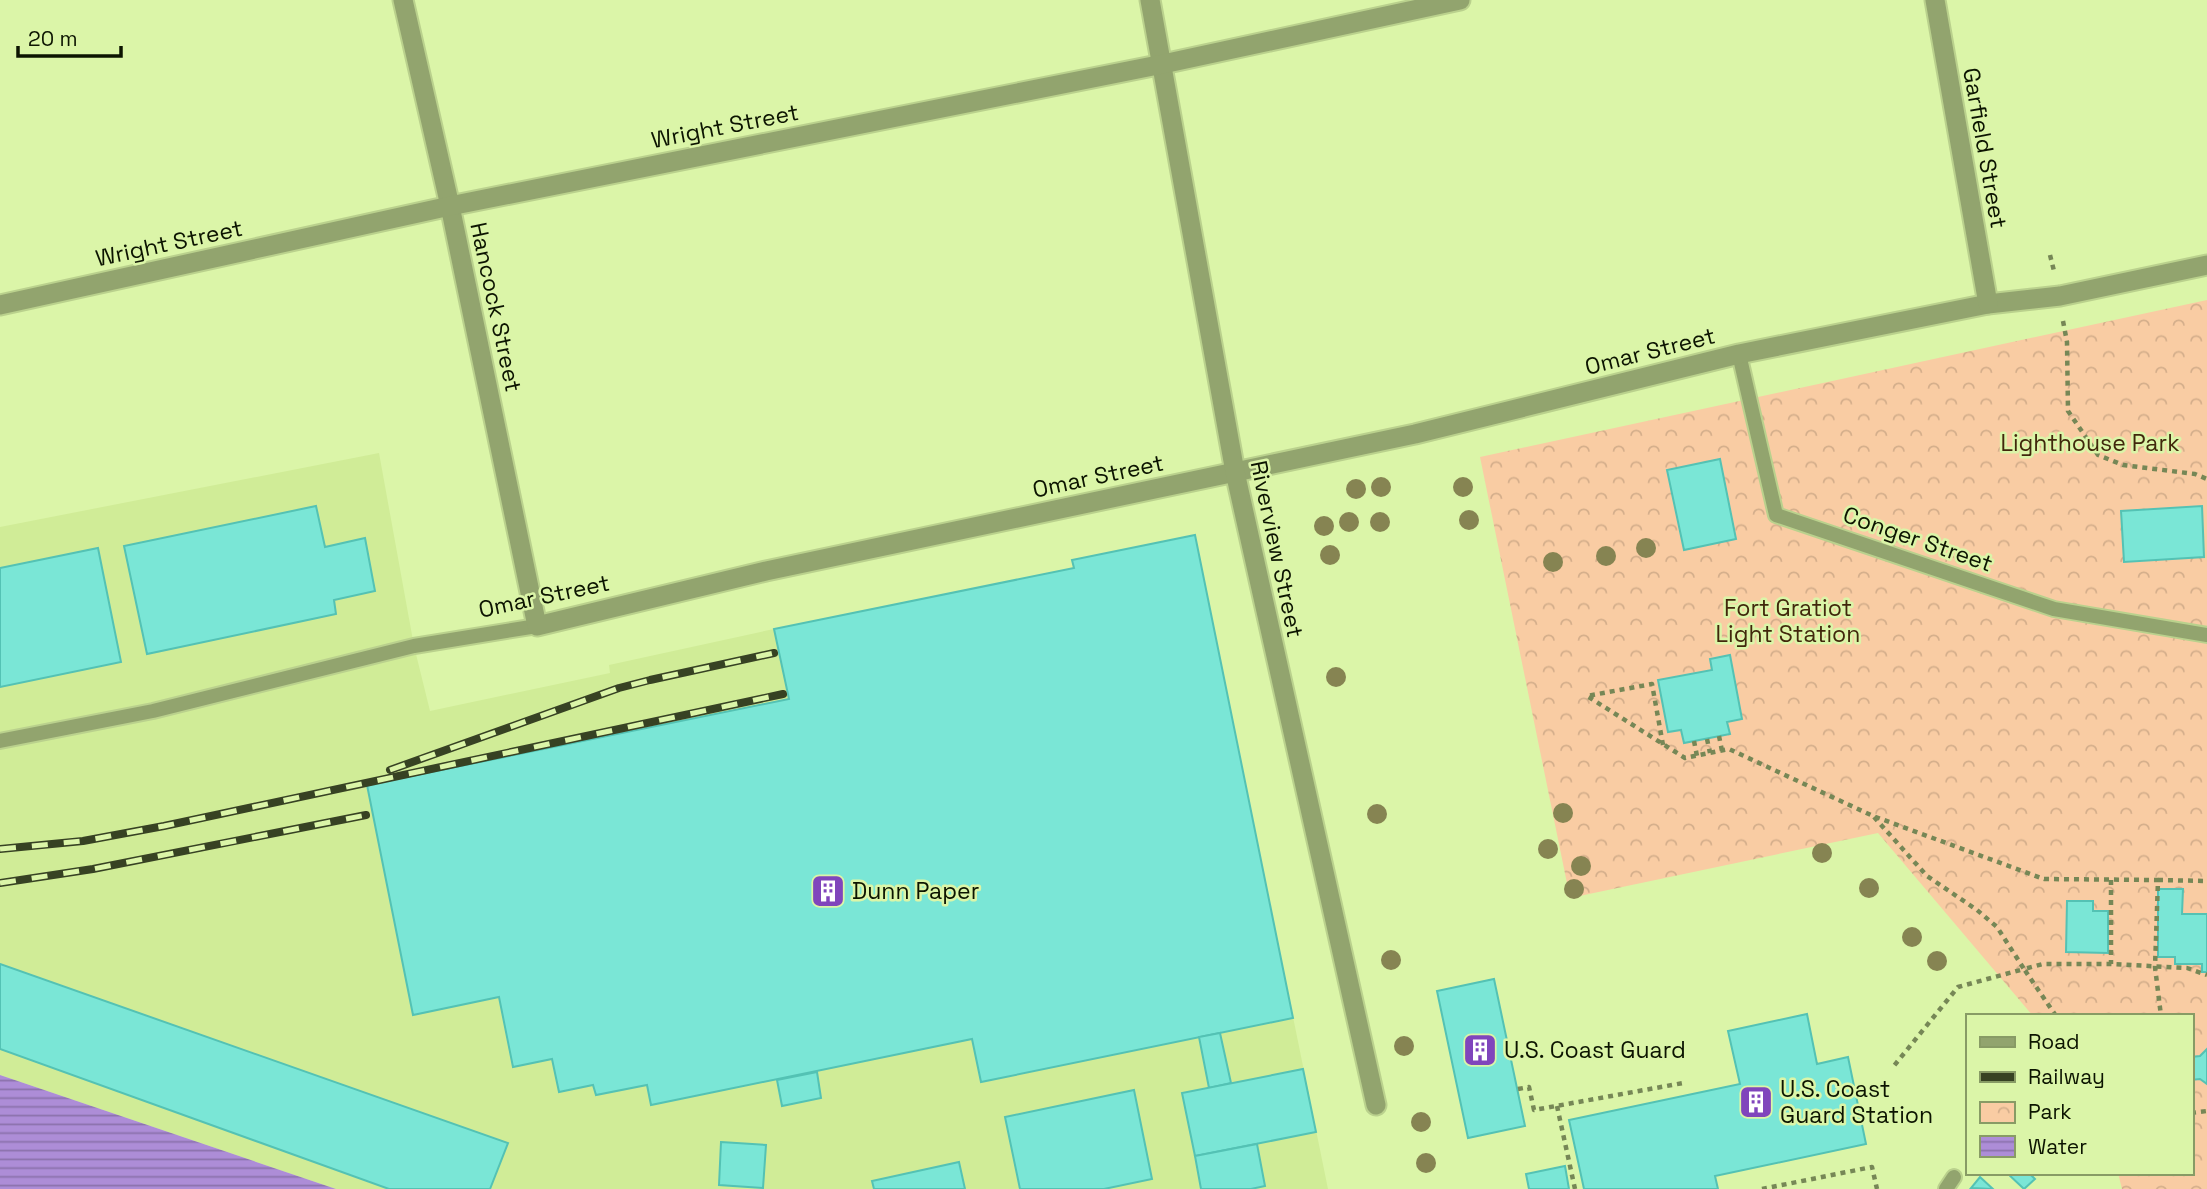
<svg xmlns="http://www.w3.org/2000/svg" width="2207" height="1189" font-family="'Space Grotesk',sans-serif">
  <style>
    .built { fill: #d0ec97 }
    .park { fill: url(#park-crowns) }
    .water { fill: url(#water-rules) }
    .building { fill: #7ae6d6; stroke: #54c2b4; stroke-width: 2 }
    .lines { fill: none; stroke-linecap: round; stroke-linejoin: round }
    .service-casing { stroke: #bad18d; stroke-width: 18 }
    .minor-casing { stroke: #bad18d; stroke-width: 23 }
    .path { stroke: #768756; stroke-width: 4.5; stroke-dasharray: 5 5; stroke-linecap: butt }
    .service { stroke: #92a46e; stroke-width: 14 }
    .minor { stroke: #92a46e; stroke-width: 19 }
    .rail-casing { stroke: #374223; stroke-width: 8 }
    .rail { stroke: #dbf5a8; stroke-width: 5; stroke-dasharray: 16; stroke-linecap: butt }
    .tree { fill: #868452 }
    .labels { text-anchor: middle; dominant-baseline: central; stroke-width: 5; stroke-linejoin: round; paint-order: stroke }
    .street-label { font-size: 23px; fill: #0c1400; stroke: #dbf5a8 }
    .park-label { font-size: 23px; fill: #41270c; stroke: #dbf5a8 }
    .poi-label { font-size: 23px; fill: #0c1400; stroke: #dbf5a8; text-anchor: start }
  </style>
  <defs>
    <pattern id="park-crowns" width="20" height="18" patternUnits="userSpaceOnUse" patternTransform="scale(1.75)"><rect width="20" height="18" fill="#f9cca3"/><path d="M2 6a3 3 0 1 1 6 0M12 15a3 3 0 1 1 6 0" fill="none" stroke="#d4ae8b"/></pattern>
    <pattern id="water-rules" width="6" height="5" patternUnits="userSpaceOnUse" patternTransform="scale(1.75)"><rect width="6" height="5" fill="#ad8dd7"/><path d="M0 2.5h6" fill="none" stroke="#8b72ac"/></pattern>
  </defs>
  <rect width="100%" height="100%" fill="#dbf5a8"/>
  <path class="built" d="M379,453L414,646L430,711L610,673L609,665L774,629L1073,568L1072,560L1195,535L1328,1189H336L0,1075V527Z"/>
  <path class="park" d="M2207,300V1189H2122L2118,1173H2191V1016H2033L1878,833L1570,898L1480,457Z"/>
  <path class="water" d="M0,1075L336,1189H0Z"/>
  <g class="building">
    <path d="M1720,459L1736,539L1684,550L1667,470Z"/>
    <path d="M316,506L325,547L365,538L375,591L334,600L336,614L147,654L124,546Z"/>
    <path d="M2202,506L2204,557L2124,562L2121,511Z"/>
    <path d="M1195,535L1293,1018L981,1082L972,1039L651,1105L647,1085L596,1095L593,1085L559,1092L552,1059L513,1067L499,997L413,1015L367,785L789,699L774,629L1074,568L1072,560Z"/>
    <path d="M98,548L121,662L0,687V568Z"/>
    <path d="M1730,655L1742,719L1727,722L1730,734L1684,743L1681,730L1668,732L1658,680L1712,670L1710,659Z"/>
    <path d="M2158,889H2183L2182,914H2207V972H2202V964H2175V957H2158Z"/>
    <path d="M2067,901H2093V911H2108V953L2066,952Z"/>
    <path d="M0,964L508,1143L490,1189H389L0,1049Z"/>
    <path d="M1494,979L1525,1126L1468,1138L1437,991Z"/>
    <path d="M1807,1014L1817,1064L1848,1057L1866,1144L1715,1176L1718,1189H1584L1569,1120L1740,1084L1728,1031Z"/>
    <path d="M1220,1033L1231,1083L1209,1088L1199,1037Z"/>
    <path d="M2207,1049V1084L2200,1079L2191,1080V1057L2200,1056Z"/>
    <path d="M1303,1069L1316,1132L1195,1156L1182,1093Z"/>
    <path d="M817,1072L821,1098L782,1106L777,1080Z"/>
    <path d="M1134,1090L1152,1179L1104,1189H1020L1005,1117Z"/>
    <path d="M721,1142L766,1145L763,1188L719,1185Z"/>
    <path d="M1257,1144L1265,1186L1251,1189H1201L1195,1156Z"/>
    <path d="M959,1162L965,1189H874L872,1181Z"/>
    <path d="M1565,1166L1569,1189H1529L1526,1174Z"/>
    <path d="M2007,1173H2029L2035,1179L2024,1189Z"/>
    <path d="M1980,1177L1993,1189L1971,1188Z"/>
  </g>
  <g class="lines">
    <g class="service-casing">
      <g id="service">
        <path d="M1739,354L1776,515L2054,609L2207,635"/>
        <path d="M0,741L153,711L414,646L537,626"/>
        <path d="M1946,1189L1954,1177"/>
      </g>
    </g>
    <g class="minor-casing">
      <g id="minor">
        <path d="M403,0L450,206L537,626L766,571L1415,434L1739,354L1988,304L2060,296L2207,265"/>
        <path d="M1150,0L1235,472L1376,1105"/>
        <path d="M1935,0L1988,304"/>
        <path d="M0,305L450,206L1163,64L1460,0"/>
      </g>
    </g>
    <g class="path">
      <path d="M2050,255L2054,271"/>
      <path d="M2063,321L2067,342L2068,411L2098,455L2123,465L2195,474L2207,479"/>
      <path d="M1719,736L1722,751"/>
      <path d="M1707,739L1710,753"/>
      <path d="M1694,741L1697,756"/>
      <path d="M1663,745L1652,684L1587,696L1685,758L1729,749L1873,816L2044,879L2158,880L2155,967L2161,1016"/>
      <path d="M1874,817L1927,876L1977,910L1997,927L2024,969L1958,987L1893,1067"/>
      <path d="M2111,880V964"/>
      <path d="M2158,880L2207,881"/>
      <path d="M2056,1016L2024,969L2043,964H2111L2187,968L2207,975"/>
      <path d="M1518,1089L1529,1087L1534,1110L1683,1083"/>
      <path d="M1557,1106L1575,1189"/>
      <path d="M2191,1113L2207,1111"/>
      <path d="M1762,1189L1872,1167L1877,1189"/>
    </g>
    <use href="#service" class="service"/>
    <use href="#minor" class="minor"/>
    <g class="rail-casing">
      <g id="rail">
        <path d="M390,770L619,688L650,680L774,653"/>
        <path d="M0,849L83,841L164,826L783,694"/>
        <path d="M0,883L93,869L366,815"/>
      </g>
    </g>
    <use href="#rail" class="rail"/>
  </g>
  <g class="tree">
    <circle cx="1381" cy="487" r="10"/>
    <circle cx="1463" cy="487" r="10"/>
    <circle cx="1356" cy="489" r="10"/>
    <circle cx="1469" cy="520" r="10"/>
    <circle cx="1349" cy="522" r="10"/>
    <circle cx="1380" cy="522" r="10"/>
    <circle cx="1324" cy="526" r="10"/>
    <circle cx="1646" cy="548" r="10"/>
    <circle cx="1330" cy="555" r="10"/>
    <circle cx="1606" cy="556" r="10"/>
    <circle cx="1553" cy="562" r="10"/>
    <circle cx="1336" cy="677" r="10"/>
    <circle cx="1563" cy="813" r="10"/>
    <circle cx="1377" cy="814" r="10"/>
    <circle cx="1548" cy="849" r="10"/>
    <circle cx="1822" cy="853" r="10"/>
    <circle cx="1581" cy="866" r="10"/>
    <circle cx="1869" cy="888" r="10"/>
    <circle cx="1574" cy="889" r="10"/>
    <circle cx="1912" cy="937" r="10"/>
    <circle cx="1391" cy="960" r="10"/>
    <circle cx="1937" cy="961" r="10"/>
    <circle cx="1404" cy="1046" r="10"/>
    <circle cx="1421" cy="1122" r="10"/>
    <circle cx="1426" cy="1163" r="10"/>
  </g>
  <defs>
    <g id="building-square" transform="scale(1.75)"><rect x="-9" y="-9" width="18" height="18" rx="4" fill="#8045bc" stroke="#dbf5a8"/><path d="M-4-6H4V6H1V3H-1V6H-4ZM-2.5-4.3h1.7v1.8h-1.7ZM.8-4.3h1.7v1.8H.8ZM-2.5-1h1.7V.8h-1.7ZM.8-1h1.7V.8H.8Z" fill="#fff"/></g>
  </defs>
  <g fill-rule="evenodd">
    <use href="#building-square" x="828" y="891"/>
    <use href="#building-square" x="1480" y="1050"/>
    <use href="#building-square" x="1756" y="1102"/>
  </g>
  <g class="labels">
    <g class="street-label">
      <text transform="translate(725 126) rotate(-11)">Wright Street</text>
      <text transform="translate(1985 148) rotate(80)">Garfield Street</text>
      <text transform="translate(169 243) rotate(-12)">Wright Street</text>
      <text transform="translate(496 307) rotate(78)">Hancock Street</text>
      <text transform="translate(1650 351) rotate(-14)">Omar Street</text>
      <text transform="translate(1098 476) rotate(-12)">Omar Street</text>
      <text transform="translate(1918 539) rotate(19)">Conger Street</text>
      <text transform="translate(1277 549) rotate(78)">Riverview Street</text>
      <text transform="translate(544 596) rotate(-12)">Omar Street</text>
    </g>
    <g class="park-label">
      <text x="2090" y="443">Lighthouse Park</text>
      <text x="1788" y="608">Fort Gratiot<tspan x="1788" dy="26">Light Station</tspan></text>
    </g>
    <g class="poi-label">
      <text x="852" y="891">Dunn Paper</text>
      <text x="1504" y="1050">U.S. Coast Guard</text>
      <text x="1780" y="1089">U.S. Coast<tspan x="1780" dy="26">Guard Station</tspan></text>
    </g>
  </g>
  <rect x="1966" y="1014" width="228" height="161" fill="#dbf5a8" stroke="#889b65" stroke-width="2"/>
  <rect x="1980" y="1037" width="35" height="10" fill="#92a46e" stroke="#889b65" stroke-width="2"/>
  <text x="2028" y="1049" font-size="21" fill="#0c1400">Road</text>
  <rect x="1980" y="1072" width="35" height="10" fill="#374223" stroke="#889b65" stroke-width="2"/>
  <text x="2028" y="1084" font-size="21" fill="#0c1400">Railway</text>
  <rect x="1980" y="1102" width="35" height="21" fill="url(#park-crowns)" stroke="#889b65" stroke-width="2"/>
  <text x="2028" y="1119" font-size="21" fill="#0c1400">Park</text>
  <rect x="1980" y="1136" width="35" height="21" fill="url(#water-rules)" stroke="#889b65" stroke-width="2"/>
  <text x="2028" y="1154" font-size="21" fill="#0c1400">Water</text>
  <path d="M18 46v10h103v-10" fill="none" stroke="#0c1400" stroke-width="3.5"/>
  <text x="28" y="46" font-size="21" fill="#0c1400" stroke="#dbf5a8" stroke-width="5" paint-order="stroke">20 m</text>
</svg>
